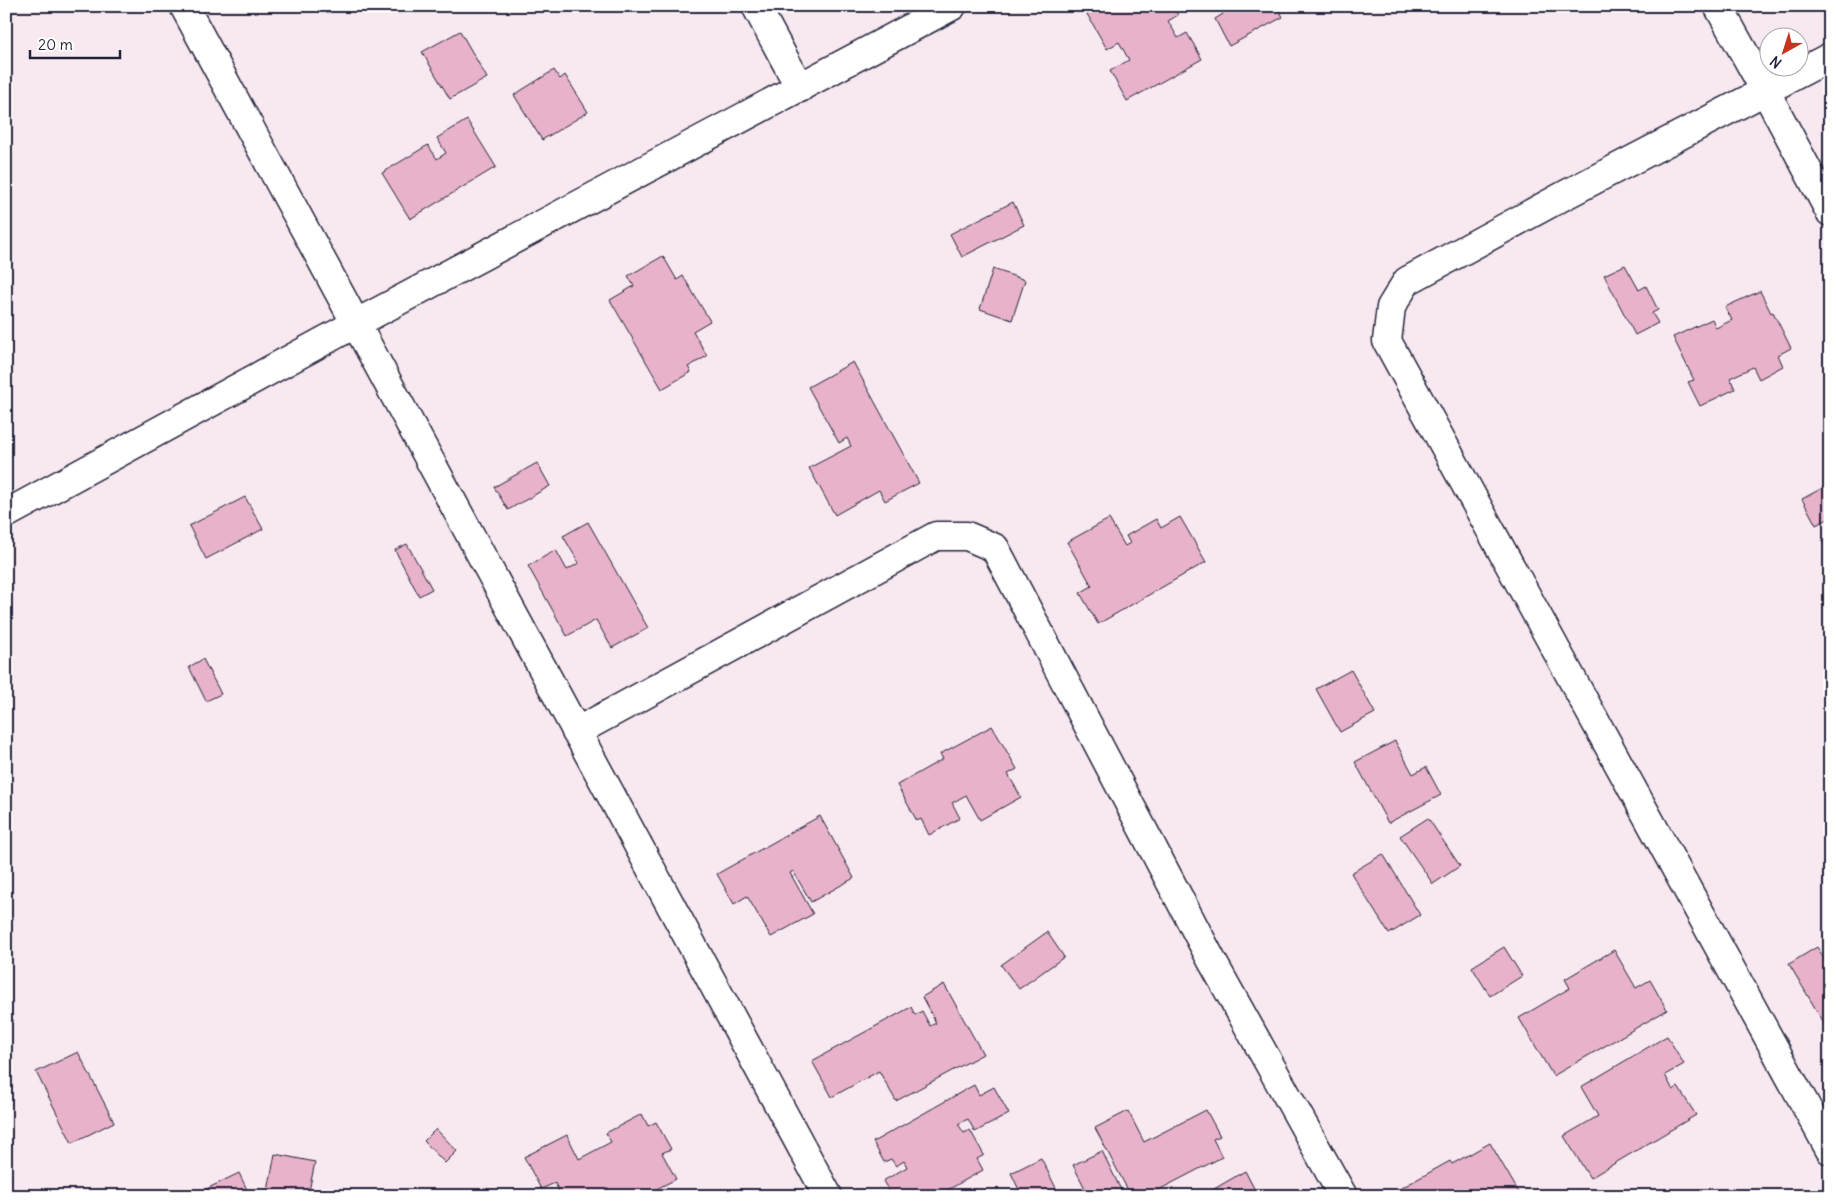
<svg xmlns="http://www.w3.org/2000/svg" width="1836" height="1202" font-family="Delius,sans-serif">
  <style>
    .building { fill: #e8b2ca; stroke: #22223b }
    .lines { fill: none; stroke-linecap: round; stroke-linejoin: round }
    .minor-casing { stroke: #22223b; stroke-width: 31 }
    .minor { stroke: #fff; stroke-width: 28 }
  </style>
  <rect width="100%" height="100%" fill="#f8e8ef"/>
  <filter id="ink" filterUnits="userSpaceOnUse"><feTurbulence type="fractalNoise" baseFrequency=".02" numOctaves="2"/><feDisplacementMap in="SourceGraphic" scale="10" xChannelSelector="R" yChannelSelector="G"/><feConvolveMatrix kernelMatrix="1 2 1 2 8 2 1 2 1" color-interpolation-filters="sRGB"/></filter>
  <g filter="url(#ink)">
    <g class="building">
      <path d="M1100,6H1173L1178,15L1168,21L1178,38L1187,33L1202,59L1127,101L1110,71L1129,60L1119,42L1107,49L1087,14Z"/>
      <path d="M1219,6H1277L1283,17L1229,46L1215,19L1223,14Z"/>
      <path d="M460,31L487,78L450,99L422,52Z"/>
      <path d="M554,70L560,79L565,75L588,112L542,140L514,95Z"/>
      <path d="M467,120L496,167L410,219L382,173L428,145L437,159L446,153L437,138Z"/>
      <path d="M1013,202L1024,225L962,257L950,234Z"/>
      <path d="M663,256L677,280L683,276L710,321L693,331L707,356L688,367L691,372L662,389L610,300L634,286L628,276Z"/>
      <path d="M1625,265L1639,290L1646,286L1658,310L1652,313L1658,323L1635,335L1604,275Z"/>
      <path d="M993,269L1025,280L1012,320L980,309Z"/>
      <path d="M1760,291L1771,313L1773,312L1791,348L1778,355L1783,366L1759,379L1753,367L1730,378L1735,389L1700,406L1688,382L1694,380L1673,337L1712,319L1716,328L1732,320L1725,307Z"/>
      <path d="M853,362L919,483L885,501L879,490L835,515L809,468L851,446L847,438L839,443L808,387Z"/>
      <path d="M537,463L550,486L508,510L494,487Z"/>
      <path d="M1830,484V518L1816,525L1802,499Z"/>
      <path d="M245,497L263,529L206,559L189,526Z"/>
      <path d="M1180,517L1206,562L1098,624L1080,593L1092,586L1067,542L1109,519L1125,546L1130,543L1126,536L1156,519L1161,528Z"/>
      <path d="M588,522L648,628L612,648L596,620L567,636L528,566L556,550L567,570L579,563L563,536Z"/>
      <path d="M407,544L432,589L419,596L395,550Z"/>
      <path d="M203,659L221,694L206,701L189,667Z"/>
      <path d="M1351,670L1375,713L1340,732L1316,689Z"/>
      <path d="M992,726L1017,769L1008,774L1021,797L980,820L966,795L952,803L960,818L929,835L921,819L917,821L897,785L943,759L940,754Z"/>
      <path d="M1395,741L1413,774L1426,767L1441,795L1388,823L1355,762Z"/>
      <path d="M820,816L854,878L811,902L793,871L790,873L813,914L771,937L747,896L734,904L717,874Z"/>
      <path d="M1428,818L1460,866L1433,884L1400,836Z"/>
      <path d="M1383,854L1420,915L1389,934L1351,873Z"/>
      <path d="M1047,932L1064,957L1019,989L1001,965Z"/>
      <path d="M1504,947L1522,976L1490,996L1472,967Z"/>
      <path d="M1817,947L1830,968V1033L1789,964Z"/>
      <path d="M1614,950L1636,988L1650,980L1667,1010L1553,1076L1519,1018L1570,988L1565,979Z"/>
      <path d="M944,984L983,1054L896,1101L879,1071L832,1097L812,1061L911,1007L915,1015L922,1011L930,1026L936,1023L922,997Z"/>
      <path d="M1667,1036L1684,1064L1665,1075L1673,1090L1678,1087L1696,1115L1590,1178L1564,1136L1598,1116L1581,1087Z"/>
      <path d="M78,1052L114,1122L72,1143L36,1072Z"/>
      <path d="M974,1085L979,1095L994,1087L1009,1114L975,1132L968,1119L958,1124L964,1133L970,1130L984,1155L977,1159L983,1170L937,1196H892L883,1181L907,1167L904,1161L896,1166L891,1159L884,1162L873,1142Z"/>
      <path d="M1206,1110L1220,1136L1213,1139L1222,1157L1147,1196H1131L1095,1128L1128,1111L1144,1142Z"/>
      <path d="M642,1114L648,1126L656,1122L671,1149L662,1153L676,1179L643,1196H561L555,1183L541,1189L524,1157L567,1135L579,1159L611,1142L606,1133Z"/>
      <path d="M436,1129L457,1151L445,1163L424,1141Z"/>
      <path d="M1490,1143L1521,1196H1398L1396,1191L1450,1161L1452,1164Z"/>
      <path d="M1102,1151L1124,1196H1089L1073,1165Z"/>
      <path d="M275,1154L315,1162L308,1196H267Z"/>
      <path d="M1041,1158L1060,1196H1022L1011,1173Z"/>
      <path d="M1245,1171L1258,1196H1202Z"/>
      <path d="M239,1173L250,1196H192Z"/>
    </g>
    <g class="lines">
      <g class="minor-casing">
        <g id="minor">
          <path d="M184,6L828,1196"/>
          <path d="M756,6L800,88"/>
          <path d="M1718,6L1766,92L1830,212"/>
          <path d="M1830,57L1567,194L1407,281L1391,307L1387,341L1830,1150"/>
          <path d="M6,514L355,324L952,6"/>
          <path d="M576,732L936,536H967L995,548L1212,961L1343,1196"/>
        </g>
      </g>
      <use href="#minor" class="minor"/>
    </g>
  </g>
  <rect width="1836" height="1202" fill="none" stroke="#fff" stroke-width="25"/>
  <rect x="12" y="12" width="1811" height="1177" fill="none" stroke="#22223b" stroke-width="2" filter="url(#ink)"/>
  <g transform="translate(1784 52) rotate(219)"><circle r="24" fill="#ffffff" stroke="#a7a7b1"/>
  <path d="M0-4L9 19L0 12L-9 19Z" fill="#c8321e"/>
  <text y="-8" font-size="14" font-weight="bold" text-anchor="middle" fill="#22223b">N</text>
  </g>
  <path d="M30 50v8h90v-8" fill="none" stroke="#22223b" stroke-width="2.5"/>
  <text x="38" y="50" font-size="15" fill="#22223b" stroke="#ffffff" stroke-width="4" paint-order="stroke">20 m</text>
</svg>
